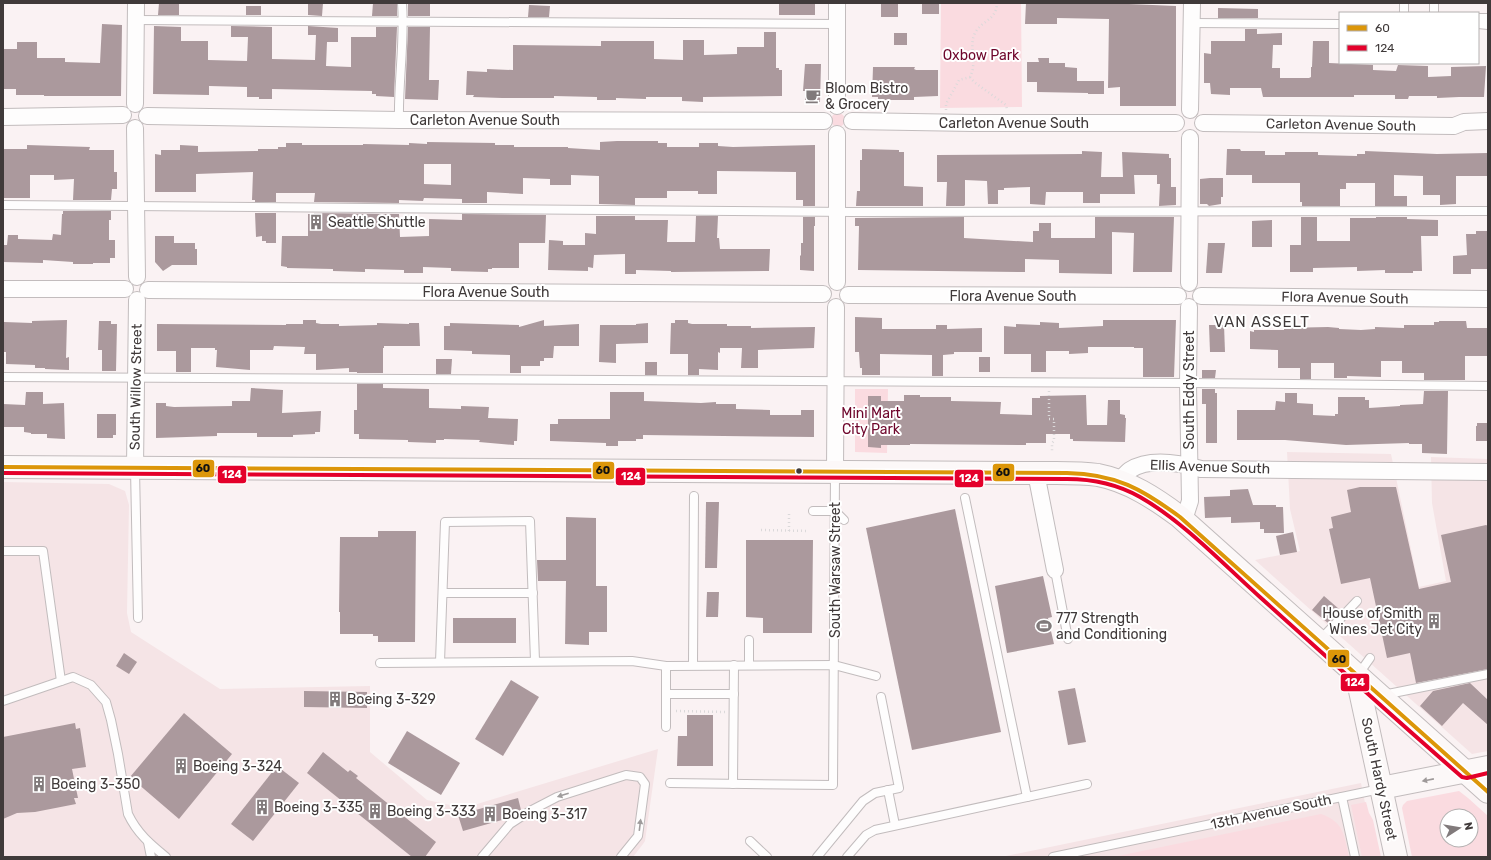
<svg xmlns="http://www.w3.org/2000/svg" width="1491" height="860" font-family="Rubik,sans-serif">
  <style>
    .built { fill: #f5e4e6 }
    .green { fill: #fadbe0; fill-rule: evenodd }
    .building { fill: #ab999d; fill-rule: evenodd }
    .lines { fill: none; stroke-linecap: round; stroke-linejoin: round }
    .lane-casing { stroke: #c2bcbd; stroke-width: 10 }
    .street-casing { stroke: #c2bcbd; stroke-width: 18 }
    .secondary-casing { stroke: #c2bcbd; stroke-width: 24 }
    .path { stroke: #dbd9da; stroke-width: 2.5; stroke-dasharray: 1 3; stroke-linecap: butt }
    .lane { stroke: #fefdfd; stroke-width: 8 }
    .street { stroke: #fefdfd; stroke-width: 16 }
    .secondary { stroke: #fcf8f8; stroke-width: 22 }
    .bus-1-casing { stroke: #fff; stroke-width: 7 }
    .bus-2-casing { stroke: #fff; stroke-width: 7 }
    .bus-1 { stroke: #dc9609; stroke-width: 4 }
    .bus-2 { stroke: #e4002b; stroke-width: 4 }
    .oneway { fill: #9e9999 }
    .oneway2 { fill: #9f9c9c }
    .bus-dot { fill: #403a3a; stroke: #fff; stroke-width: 1.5 }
    .labels { text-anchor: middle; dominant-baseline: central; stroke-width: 4; stroke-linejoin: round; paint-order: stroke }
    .park-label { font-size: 14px; fill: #6e052b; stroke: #fff }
    .poi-label { font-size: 14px; fill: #403a3a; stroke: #fff; text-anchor: start }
    .street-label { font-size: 14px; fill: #403a3a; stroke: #fff }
    .neighbourhood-label { font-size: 15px; letter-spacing: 1px; fill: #403a3a; stroke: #fff }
    .line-badge { stroke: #fff; stroke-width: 1.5 }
    .badge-label { font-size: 11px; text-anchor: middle; font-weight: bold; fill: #fff }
    .pale-badge-label { font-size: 11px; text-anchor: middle; font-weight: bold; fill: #111 }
  </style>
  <rect width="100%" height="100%" fill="#faf2f3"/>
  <g class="built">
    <path d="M1287,452L1391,454L1419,587L1446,581L1432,503L1431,457L1488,459V751L1472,754L1255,560L1300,551L1290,509Z"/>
    <path d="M3,482L109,484L125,491L129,505L127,613L131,632L220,689L370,686V752L427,800L464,808L658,749L645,841L643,844L633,857H3Z"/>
    <path d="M1361,783L1376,857H1001Z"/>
  </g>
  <g class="green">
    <path d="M941,3H1021L1022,107L940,108Z"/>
    <circle cx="838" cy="120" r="7"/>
    <path d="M855,389H888L887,453L855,452Z"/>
    <path d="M1459,791L1468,798L1488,816V857H1412L1402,808L1403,805L1407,801ZM1447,816H1471V840H1447Z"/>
    <path d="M1366,802L1369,813L1373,820L1381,857H1362L1351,805Z"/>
    <path d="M1321,814C1344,822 1344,835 1349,857H1113Z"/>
  </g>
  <g class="building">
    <path d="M159,3H179V15H158Z"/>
    <path d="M308,3H323L322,16L308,15Z"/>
    <path d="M373,3H397V16H372Z"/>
    <rect x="408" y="3" width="22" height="13"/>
    <rect x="779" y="3" width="36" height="12"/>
    <rect x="881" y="3" width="17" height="14"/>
    <rect x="922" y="3" width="17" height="11"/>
    <path d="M1026,3H1129V4L1176,6V106H1120V87L1108,88L1109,19L1057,18V24H1025Z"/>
    <path d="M529,5L550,6L549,17H528Z"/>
    <rect x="246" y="6" width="15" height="9"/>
    <path d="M1218,8L1258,9V18H1218Z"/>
    <path d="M102,24L122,25L121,96H44V95H16V89H3V49H17V42H37V58H65V62L100,63Z"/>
    <path d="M154,26L181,27V41H208V60L247,61L248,37H231V26L272,27V59L315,60L316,35H308V26L338,28V42H327L326,66L351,67V37H376V27H397L394,97L376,96V94H372V91L272,89V99H259V97H247V87L209,86V95L153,94Z"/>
    <path d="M408,27H430L429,80H439L438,100L405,99Z"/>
    <path d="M1245,29H1257V34L1282,33V45H1273L1272,68H1280V78H1309L1311,77V67H1312L1313,41H1329V63L1373,65V70L1396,71L1398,65L1428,66V77L1451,76V67L1486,66L1484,97H1459L1437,98V96H1409L1408,99H1395V95H1354V97H1263L1261,88H1230V95L1211,94L1210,83H1204V53L1211,54V41H1245Z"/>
    <path d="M764,32H776V68H779V70H782V96L703,97V102L682,101V97H646V99L616,98V100H597V97L554,96V98H502L473,97L474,95H466L467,71L487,72V69L513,70V45L601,46V41H654V59L683,60V40H704V55L737,54V47H764Z"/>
    <rect x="894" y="33" width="13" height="12"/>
    <path d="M1038,58H1049V63H1065V67L1077,68V81H1104V94H1088V93L1037,92V82H1027V62H1039Z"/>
    <path d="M805,64H821L820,102H805V91H803Z"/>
    <path d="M873,67H915L914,69L916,70H938V96L914,97V100H878V97H872Z"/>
    <path d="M617,141H658V143H667V147H699V143H718V146L733,147L815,145V206H803V200H796V172L717,171V194H698V191H667V198H635V205L599,204V176L571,175V185H550V179L523,178V194L487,192V203H462V199L424,198L423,201L399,200V203L314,202L315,193H276V202H255V200H252L253,172L196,174V192H155V154L161,155V150H180V145L198,146V152L258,151V149H278V147H286V143H302V145H363V144L409,145V143L427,144V142L495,143V145H514V147H568V148L600,150V142ZM424,164H451V185L424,184Z"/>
    <path d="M27,145L90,147L89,150H114V172H117V189H112L111,200H73L74,179L54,180V175H30V198H3V149H27Z"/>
    <path d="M862,149L899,150V152H904V186L923,187V206H856L857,191H860V160H862Z"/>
    <path d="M1227,149H1240L1241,151H1265V155H1285V152H1318V155L1357,156V154H1365V151L1437,154L1488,153V176H1456V204L1440,205V195H1423V176L1394,175V196H1407V206H1375V183H1346V189H1340V206H1302V202H1300V183H1252V175H1226Z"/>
    <path d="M1082,151L1102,152L1101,177H1123L1122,152L1169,154V158H1171V187H1176V205L1159,206L1160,184H1157V175H1134L1135,194H1100V203H1083V192H1046L1045,205L1030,204V187L1004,188V190H998V204H988L987,181L965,180V205L964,206H946L947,182H937V155L1082,154Z"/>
    <path d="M1210,178H1223V197H1221V204L1209,206L1207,204H1200V179Z"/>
    <path d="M63,211H111V220H109V240H115V258H110V263H93V264H73V262L43,260V263L3,262V245H7L8,235H18V239L52,240L53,234L61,235L62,214H63Z"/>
    <path d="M255,213H276V243H266V241H262V236L256,237Z"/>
    <path d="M314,213L399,214L400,237L429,236V219L462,220V214L546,215L545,243H519V268H492V269H488V272L451,271V268L423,267V273H404V270L365,269V272L333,271V269L287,268V267L281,266L282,236H308V214H314Z"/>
    <path d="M596,216H635V220H668L667,242H695L696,216H718L717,238H719L720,249H770L769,271L671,272V271L636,270V274H625V254L594,255L593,268L588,267V271L548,270L549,240L563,241V245H585V233L596,234Z"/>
    <path d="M803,217H815V226H814V271L800,270V256L801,255V243H803Z"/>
    <path d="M964,217V238L1033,242V231H1039V223H1051V238H1095V217H1174L1172,272H1133L1134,233L1112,232V274L1059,273V260L1025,259V272L858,270L859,226H855V218Z"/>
    <path d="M1301,217H1317V241H1350V218H1376V217H1407V219L1438,220V236H1421L1422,271H1413V273H1385V270L1357,271V267L1313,268V272H1290V245H1301Z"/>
    <path d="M1272,220V247H1252V221Z"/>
    <path d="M1476,231H1488V269H1471V274H1453V256L1467,255L1466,234H1476Z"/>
    <path d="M155,236H174V243H195V249H197V265H172L163,271L155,262Z"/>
    <path d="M1208,243H1225L1222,273H1206Z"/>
    <path d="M855,317L882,318V329H936V325H947V329L982,328V352H954V354L943,355V376H932V355L880,354V375H862V368H860L859,352H855Z"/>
    <path d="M67,320L66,358L69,357V370L45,369V368H35V365L6,364V352H3L4,322L32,323V321Z"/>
    <path d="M303,320H316V323L321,324H339V326L377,325V323L409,324V323H419L420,346H384V348H383V373H357V372H349V368L316,370V354H304L305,347L274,346L273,350H250V370L216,367L217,350H215V348H191V372H176V351H157V324L286,325V324H303Z"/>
    <path d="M544,320V326L579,324V346H554L553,358H544V361H540V366H521V373H510V355L472,354V351L444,350V326H450V323L519,325V327Z"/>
    <path d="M675,320H688V323L692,324H727V326H751V328L815,327L814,348L758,350V368H741L742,348H720V353L718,352V370L699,369V375H688V354H670L671,323H675Z"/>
    <path d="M1103,320H1176L1174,377H1143V348H1134V347H1088V353L1069,354V351H1046V372H1031V354H1004V326L1016,327V324L1040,325V322L1059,323V328L1103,326Z"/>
    <path d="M99,321H111V324H117L116,371H102V350H98Z"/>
    <path d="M1439,321H1466L1467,328H1488V356H1465V380H1424V373H1402V361H1381V377L1347,376V378H1334V363H1311V379H1300V368H1278V350L1250,349V331L1254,332V330H1284V328L1328,327L1339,328V329L1361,330L1375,329V327L1404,328V325H1434V322H1439Z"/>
    <path d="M648,323V343L616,344V363L599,362L600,325H636V324Z"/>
    <path d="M1209,325H1224L1225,352H1210Z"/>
    <rect x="979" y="357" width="11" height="15"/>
    <path d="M436,359H452L451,374H436Z"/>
    <rect x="645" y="362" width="12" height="13"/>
    <path d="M1202,370H1216L1215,378H1202Z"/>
    <path d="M357,384H383V388L429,389V408L461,409V406L489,407L488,418L518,419L517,441H514V445L479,442L480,440L444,439V440H436V443L408,442V440L359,439V434H354V410H357Z"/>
    <path d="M251,388L283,390L282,413L321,411L320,432H315V434L293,435V437H257V433H217V436L156,438V403H166V406L174,407L232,406V401H250Z"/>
    <path d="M1202,389H1215V393H1217V443H1206V404H1202Z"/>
    <path d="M1424,391H1448L1447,454L1422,453V444H1409V443L1346,445L1285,440H1237V410H1275L1276,401L1285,402V393H1297V403L1313,404V415L1335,416V414H1338V397H1365V400H1369V408L1400,406V405L1423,404Z"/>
    <path d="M26,392H43V404L64,403L65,439L47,438V434H31V433L24,432V427H3V404L25,405Z"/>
    <path d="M610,392H644V401L701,403L716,402V404H736V409L770,410V415H801V410H814V437L643,435V439H636V441H618V446H606V443L550,441V424H558V419H610Z"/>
    <path d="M904,395H920V397H951V401L1001,402L1000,414L1032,415V398H1040V396L1086,395L1087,425H1107L1108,400H1120V414L1125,415V418H1126L1125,442L1073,441V439H1070V434H1046V443H1026V445L910,444V445H881V448L868,447V396H881V401H904Z"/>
    <path d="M97,414H116V435H113V438H97Z"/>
    <path d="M1477,423H1488V441H1476V426H1477Z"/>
    <path d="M1360,487H1396L1419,589L1451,582L1441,535L1486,525L1488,526V669L1416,683L1410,653L1387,658L1370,578L1341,584L1329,529L1333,528L1331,517L1351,512L1347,490Z"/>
    <path d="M1248,489L1253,505H1276V507H1283L1284,533H1264V529H1260V522L1231,523V517L1205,518L1204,497L1230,496V490Z"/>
    <path d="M706,502H719L717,568H705Z"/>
    <path d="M955,509L1001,732L912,750L866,528Z"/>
    <path d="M566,517L596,518V586H607V632H589V645L565,644L566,581H538L537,560H566Z"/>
    <path d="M378,531H416L415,642H378V636H373V634H340V612H339L340,537H378Z"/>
    <path d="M1293,532L1297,552L1280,555L1276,536Z"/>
    <path d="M746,540H813L812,633H763V618L746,617Z"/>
    <path d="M1043,576L1052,617L1048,618L1054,644L1007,653L995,586Z"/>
    <path d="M707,592H719L718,617H706Z"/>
    <path d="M1324,596L1339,609L1328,623L1312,610Z"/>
    <rect x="453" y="618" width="63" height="25"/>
    <path d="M124,653L137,662L129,674L116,666Z"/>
    <path d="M511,680L539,697L503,756L475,739Z"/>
    <path d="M1470,683L1488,700V725L1463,703L1442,726L1420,706L1433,691Z"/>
    <path d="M1075,688L1086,742L1068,745L1058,691Z"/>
    <path d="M304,691L367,692V708L304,707Z"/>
    <path d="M184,713L232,754L179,819L130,777Z"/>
    <path d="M687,715H713V766H677L678,736H687Z"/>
    <path d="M75,723L76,729L80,728L86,767L72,769L78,798H74L76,804L35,812L17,813L3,819V737Z"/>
    <path d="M407,731L460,763L441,795L388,763Z"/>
    <path d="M323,752L348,772L350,770L358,776L356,778L436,842L425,857H412L307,773Z"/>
    <path d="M277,766L299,783L253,841L231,824Z"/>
    <path d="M518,798L521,810L509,818L463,831L458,815Z"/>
  </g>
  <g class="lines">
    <g class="lane-casing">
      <g id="lane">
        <path d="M1434,3V13"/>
        <path d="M1404,13V3"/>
        <path d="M1478,18H1488"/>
        <path d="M136,20L837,24"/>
        <path d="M1192,23L1340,24"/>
        <path d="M1478,24L1488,25"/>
        <path d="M399,120C398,81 405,42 402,3"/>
        <path d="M3,205L853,212L1488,211"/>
        <path d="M3,377L1188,383L1488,386"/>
        <path d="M135,469L138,618"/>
        <path d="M965,498L1027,797"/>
        <path d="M813,511H835L844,520"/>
        <path d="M3,551H43L61,681"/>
        <path d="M1055,570L1068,639"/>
        <path d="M443,593H533"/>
        <path d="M1319,641L1357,601"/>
        <path d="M440,662L445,522L530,521L535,661"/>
        <path d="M380,663L632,661L666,666L834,665L876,676"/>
        <path d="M693,665L694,496"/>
        <path d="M749,665V640"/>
        <path d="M1358,675L1370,658"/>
        <path d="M666,694H734"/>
        <path d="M1383,695L1488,674"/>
        <path d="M3,701L73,677L91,685L106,702L111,720L118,754L128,814C137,833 150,844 166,857"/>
        <path d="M666,727V666"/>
        <path d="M670,783L833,785L835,473"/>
        <path d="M733,784L734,665"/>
        <path d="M888,790L895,825"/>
        <path d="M1342,797L1355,857"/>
        <path d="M750,841L767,857"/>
        <path d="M148,842L151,857"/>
        <path d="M482,857L510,824L530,811L557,797L626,775L640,777L645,784L638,836L621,857"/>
        <path d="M817,857L863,801L875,793L899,788L881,697"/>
        <path d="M847,857L866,835L875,830L1087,784"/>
        <path d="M1053,857L1380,789"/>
      </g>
    </g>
    <g class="street-casing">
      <g id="street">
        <path d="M135,104L136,3"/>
        <path d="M837,106V3"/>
        <path d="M1190,110L1192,3"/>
        <path d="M147,116L399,120L824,121"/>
        <path d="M3,117L123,115"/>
        <path d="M852,121L972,123H1176"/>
        <path d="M1203,123L1454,126L1464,122L1488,121"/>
        <path d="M135,128L137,277"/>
        <path d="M837,282V134"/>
        <path d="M1189,283L1190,138"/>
        <path d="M3,289H125"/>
        <path d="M148,290L823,294"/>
        <path d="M848,295L1178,296"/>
        <path d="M1201,296L1488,299"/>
        <path d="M135,467L137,300"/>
        <path d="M835,472L836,307"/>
        <path d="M1036,473L1055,570"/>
        <path d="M1119,481C1122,478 1126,473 1130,470C1150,457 1180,463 1201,469L1488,472"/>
        <path d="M1184,520L1190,501L1188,383L1189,307"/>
      </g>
    </g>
    <g class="secondary-casing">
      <g id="secondary">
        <path d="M3,467L1036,473C1057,473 1078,472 1098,475C1129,481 1156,499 1180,517L1488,792"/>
        <path d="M1357,677L1396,857"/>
        <path d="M1381,788L1488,767"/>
      </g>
    </g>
    <g class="path">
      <path d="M970,77L974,82L1006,105L1007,110"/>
      <path d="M946,110V104L959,80L970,77C978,61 968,47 975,33C982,20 996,21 997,3"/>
      <path d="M1049,391V419H1054V441L1052,443V452"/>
      <path d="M761,530L809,531"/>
      <path d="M789,531V511"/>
      <path d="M676,711L725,712"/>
    </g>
    <use href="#lane" class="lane"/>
    <use href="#street" class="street"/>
    <use href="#secondary" class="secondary"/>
    <g class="bus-1-casing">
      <path id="bus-1" d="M3,467L1067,473C1116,474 1142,489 1180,517L1488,792"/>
    </g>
    <g class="bus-2-casing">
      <path id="bus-2" d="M3,473L1067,479C1094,479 1117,484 1140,497C1184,522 1223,564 1261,598C1328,658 1394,718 1462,777L1467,778L1488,773"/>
    </g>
    <use href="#bus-1" class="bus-1"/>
    <use href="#bus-2" class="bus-2"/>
  </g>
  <defs><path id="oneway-solid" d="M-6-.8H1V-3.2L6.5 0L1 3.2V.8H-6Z"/></defs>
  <use class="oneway" href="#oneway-solid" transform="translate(1428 780) rotate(169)"/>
  <g class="oneway2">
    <use href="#oneway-solid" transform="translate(563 795) rotate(162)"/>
    <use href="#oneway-solid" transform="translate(640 825) rotate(-83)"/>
  </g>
  <defs>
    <g id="cafe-bare" transform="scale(1.2)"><path d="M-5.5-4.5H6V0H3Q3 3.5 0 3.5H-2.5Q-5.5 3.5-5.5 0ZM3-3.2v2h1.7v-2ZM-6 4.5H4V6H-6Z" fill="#817a7b" stroke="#fff" stroke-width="2.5" paint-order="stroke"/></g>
    <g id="building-bare" transform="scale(1.2)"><path d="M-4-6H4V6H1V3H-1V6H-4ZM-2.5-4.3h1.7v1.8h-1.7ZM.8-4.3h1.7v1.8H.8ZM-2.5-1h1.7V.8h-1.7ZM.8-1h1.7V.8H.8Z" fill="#817a7b" stroke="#fff" stroke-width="2.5" paint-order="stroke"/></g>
    <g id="stadium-bare" transform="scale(1.2)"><path d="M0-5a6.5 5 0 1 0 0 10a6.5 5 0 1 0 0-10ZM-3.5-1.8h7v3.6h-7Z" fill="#817a7b" stroke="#fff" stroke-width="2.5" paint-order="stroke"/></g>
  </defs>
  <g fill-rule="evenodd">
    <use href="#cafe-bare" x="813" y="96"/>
    <use href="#building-bare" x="316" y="222"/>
    <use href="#building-bare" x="1434" y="621"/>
    <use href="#stadium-bare" x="1044" y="626"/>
    <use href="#building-bare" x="335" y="699"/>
    <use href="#building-bare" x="181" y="766"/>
    <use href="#building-bare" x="39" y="784"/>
    <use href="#building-bare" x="262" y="807"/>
    <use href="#building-bare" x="375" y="811"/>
    <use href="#building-bare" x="490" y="814"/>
  </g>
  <circle class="bus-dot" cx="799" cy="471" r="3.5"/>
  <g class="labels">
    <g class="park-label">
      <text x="981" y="55">Oxbow Park</text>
      <text x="871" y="413">Mini Mart<tspan x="871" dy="16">City Park</tspan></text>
    </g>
    <g class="poi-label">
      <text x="825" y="88">Bloom Bistro<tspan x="825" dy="16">&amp; Grocery</tspan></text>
      <text x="328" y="222">Seattle Shuttle</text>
      <text x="1422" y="613" text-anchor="end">House of Smith<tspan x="1422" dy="16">Wines Jet City</tspan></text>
      <text x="1056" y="618">777 Strength<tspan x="1056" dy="16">and Conditioning</tspan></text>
      <text x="347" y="699">Boeing 3-329</text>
      <text x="193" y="766">Boeing 3-324</text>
      <text x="51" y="784">Boeing 3-350</text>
      <text x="274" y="807">Boeing 3-335</text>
      <text x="387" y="811">Boeing 3-333</text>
      <text x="502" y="814">Boeing 3-317</text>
    </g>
    <g class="street-label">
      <text x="485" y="120">Carleton Avenue South</text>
      <text x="1014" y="123">Carleton Avenue South</text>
      <text transform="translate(1341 125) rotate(1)">Carleton Avenue South</text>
      <text x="486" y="292">Flora Avenue South</text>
      <text x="1013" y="296">Flora Avenue South</text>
      <text transform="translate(1345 298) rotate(1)">Flora Avenue South</text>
      <text transform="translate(136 387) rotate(-89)">South Willow Street</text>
      <text transform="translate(1189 390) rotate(-90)">South Eddy Street</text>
      <text transform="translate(1210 467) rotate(2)">Ellis Avenue South</text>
      <text transform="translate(835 570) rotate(-90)">South Warsaw Street</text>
      <text transform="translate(1379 779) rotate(78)">South Hardy Street</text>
      <text transform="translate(1271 812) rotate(-12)">13th Avenue South</text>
    </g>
    <g class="neighbourhood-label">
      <text x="1262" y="322">VAN ASSELT</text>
    </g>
  </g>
  <g class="line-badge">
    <rect x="192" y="459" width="23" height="19" rx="4" fill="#dc9609"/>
    <rect x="592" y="461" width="23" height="19" rx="4" fill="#dc9609"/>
    <rect x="992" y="463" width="23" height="19" rx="4" fill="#dc9609"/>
    <rect x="217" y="465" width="30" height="19" rx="4" fill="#e4002b"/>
    <rect x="615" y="467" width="31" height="19" rx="4" fill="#e4002b"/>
    <rect x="954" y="469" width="30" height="19" rx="4" fill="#e4002b"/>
    <rect x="1327" y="649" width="23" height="19" rx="4" fill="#dc9609"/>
    <rect x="1340" y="673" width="30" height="19" rx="4" fill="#e4002b"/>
  </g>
  <g class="badge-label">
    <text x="232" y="478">124</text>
    <text x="631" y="480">124</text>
    <text x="969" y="482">124</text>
    <text x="1355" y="686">124</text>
  </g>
  <g class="pale-badge-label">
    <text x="203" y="472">60</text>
    <text x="603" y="474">60</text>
    <text x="1003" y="476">60</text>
    <text x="1339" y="663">60</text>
  </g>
  <rect width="1491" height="860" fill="none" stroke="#403a3a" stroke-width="8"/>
  <rect x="1339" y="12" width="140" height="52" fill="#ffffff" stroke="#b3b0b0"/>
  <rect x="1347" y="25" width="20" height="6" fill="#dc9609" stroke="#b3b0b0"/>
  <text x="1375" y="32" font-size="12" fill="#403a3a">60</text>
  <rect x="1347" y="45" width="20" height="6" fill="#e4002b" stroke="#b3b0b0"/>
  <text x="1375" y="52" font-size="12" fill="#403a3a">124</text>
  <g transform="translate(1459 828) rotate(78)"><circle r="19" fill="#ffffff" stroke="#b3b0b0"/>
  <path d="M0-3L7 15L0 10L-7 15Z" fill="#817a7b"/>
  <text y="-6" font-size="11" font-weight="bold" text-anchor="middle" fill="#403a3a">N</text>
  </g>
</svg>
